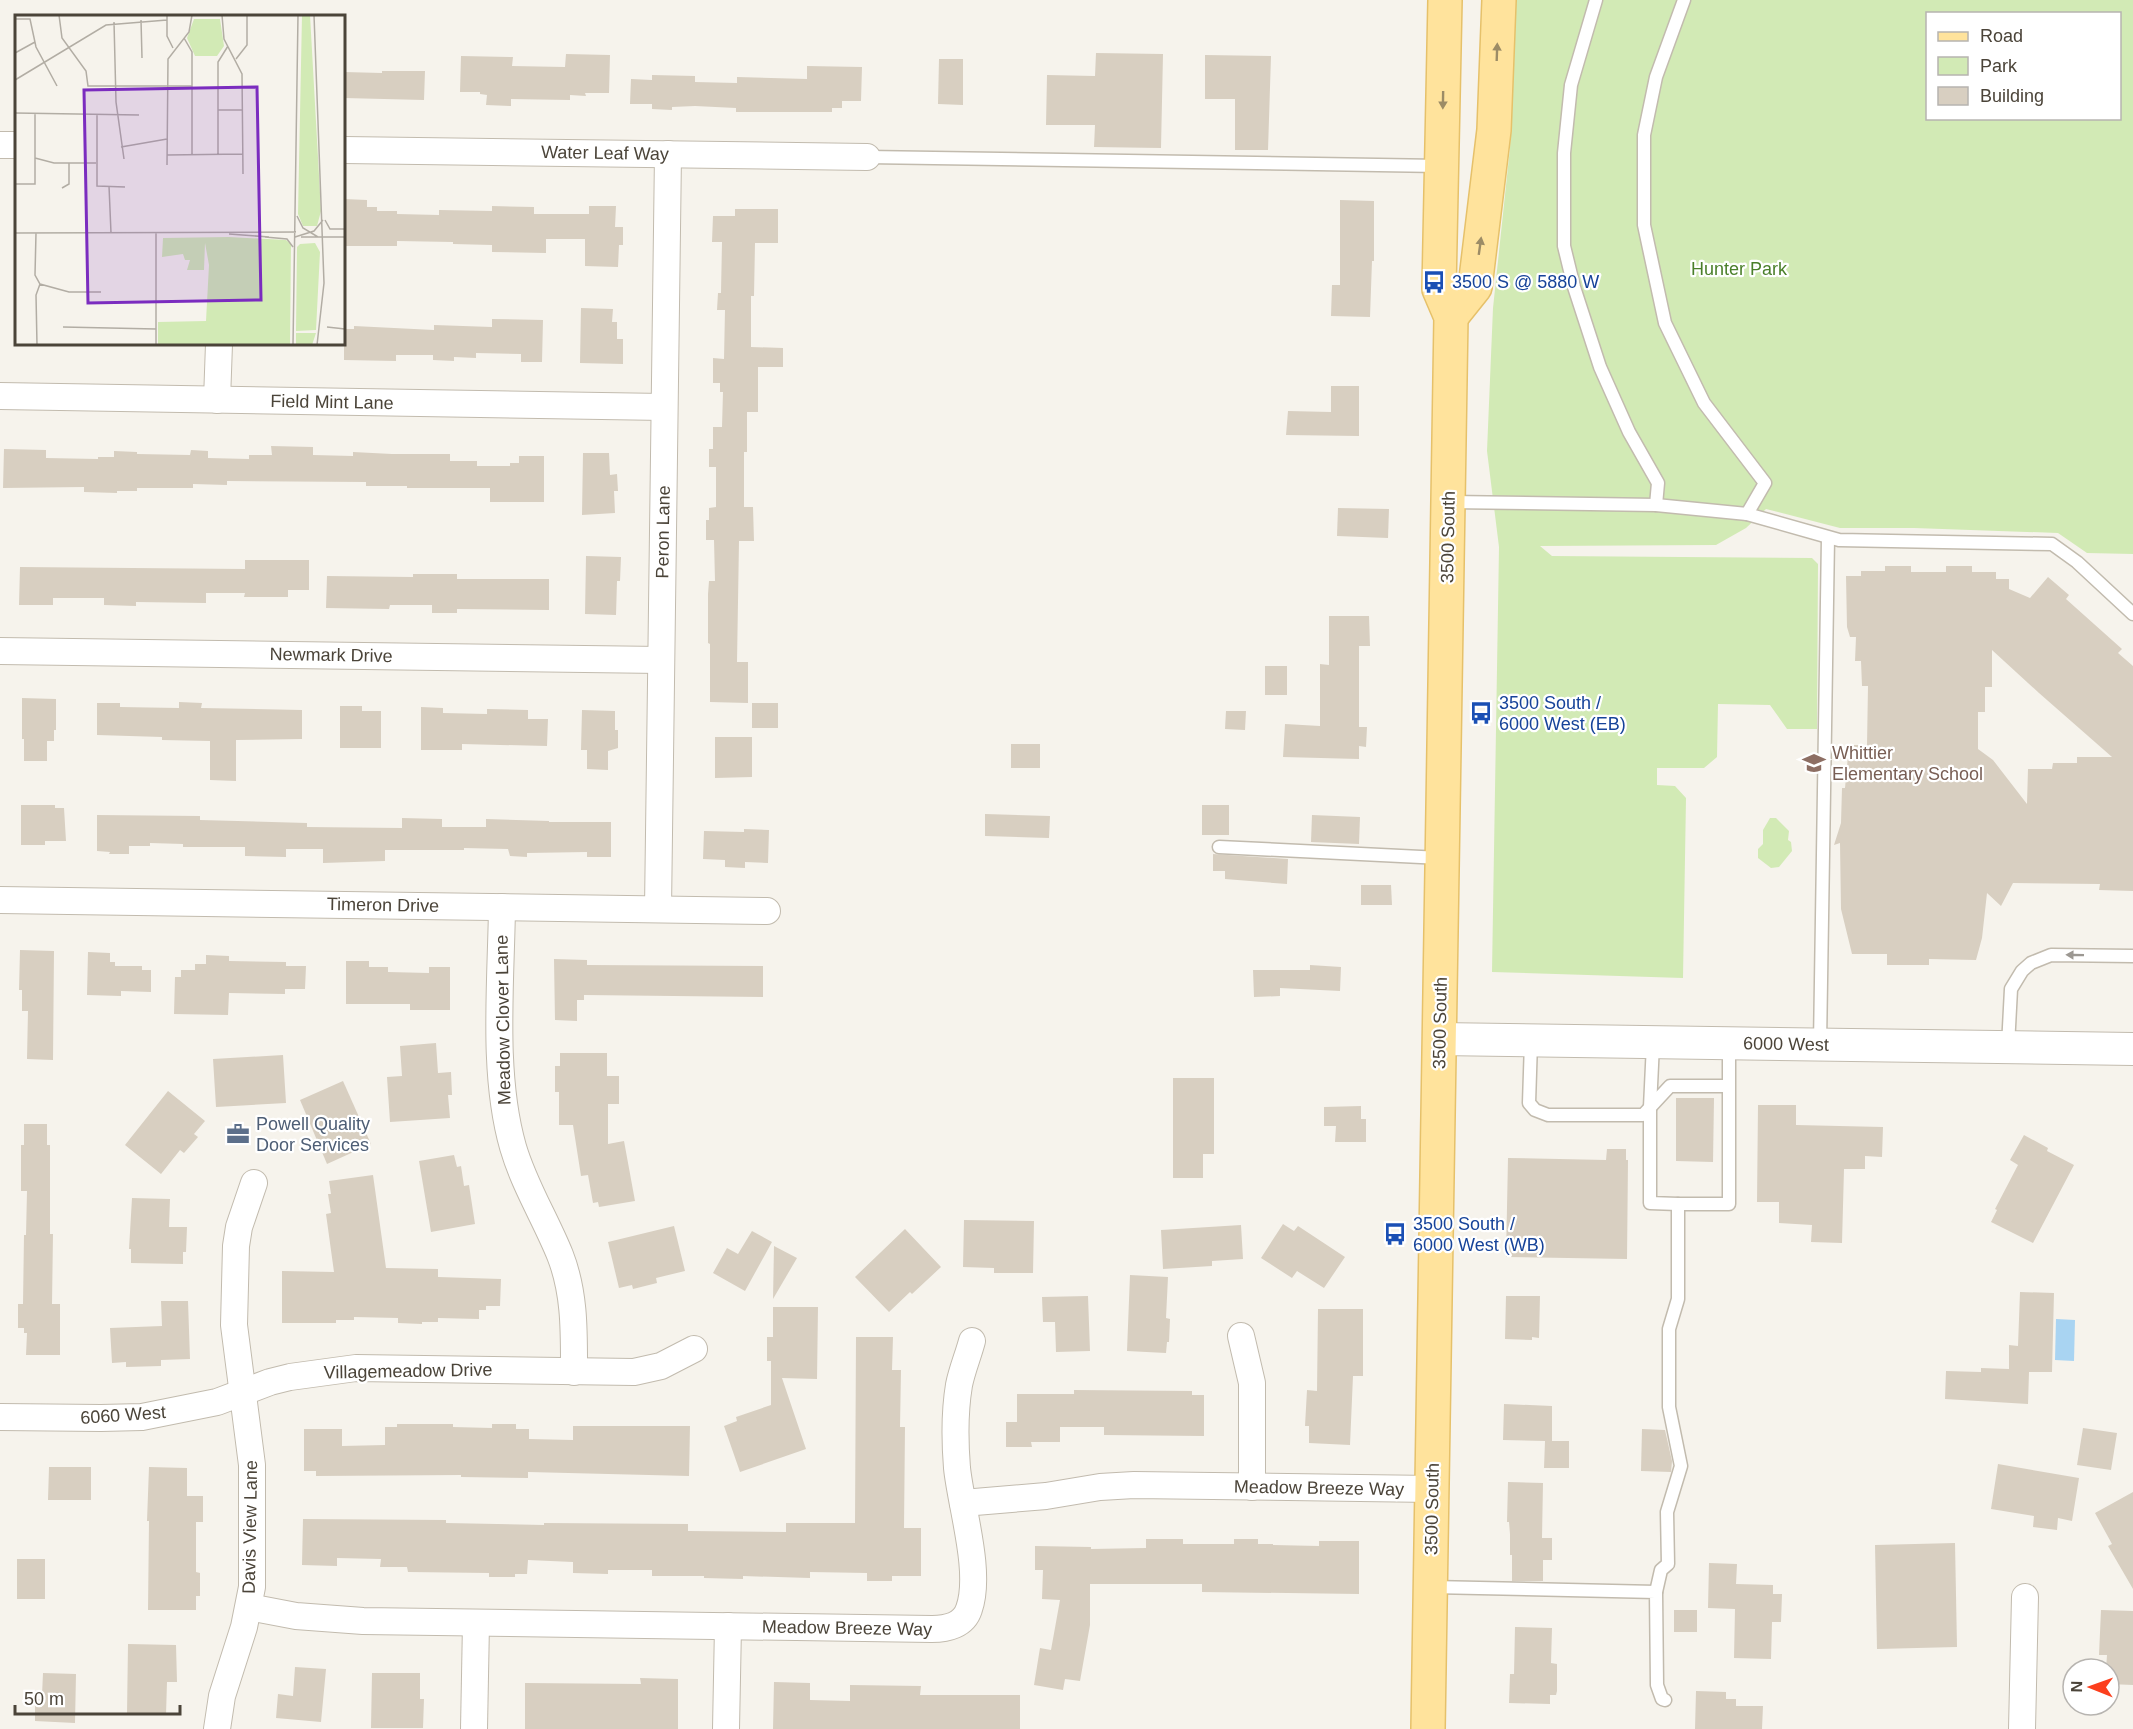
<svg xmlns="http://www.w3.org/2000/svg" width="2133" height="1729" font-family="Arial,sans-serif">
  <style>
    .green { fill: #d2eab5; fill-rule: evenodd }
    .water { fill: #a9d4f2 }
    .building { fill: #d8cfc1; fill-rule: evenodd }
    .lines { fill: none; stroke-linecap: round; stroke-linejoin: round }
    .service-casing { stroke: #c2bbae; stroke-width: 15 }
    .minor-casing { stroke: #c2bbae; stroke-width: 28 }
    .tertiary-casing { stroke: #c2bbae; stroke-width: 34 }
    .primary-casing { stroke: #e6c16a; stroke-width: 36 }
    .service { stroke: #fff; stroke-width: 12 }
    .minor { stroke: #fff; stroke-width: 26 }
    .tertiary { stroke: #fff; stroke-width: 32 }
    .primary { stroke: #ffe39c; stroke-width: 33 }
    .oneway { fill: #9c8c66 }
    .oneway2 { fill: #9c9892 }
    .labels { text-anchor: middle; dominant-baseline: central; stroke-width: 4.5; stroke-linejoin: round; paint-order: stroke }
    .street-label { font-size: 18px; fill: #4b4439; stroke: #fff }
    .park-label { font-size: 18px; fill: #4a7f2a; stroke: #fff }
    .transit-label { font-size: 18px; fill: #164399; stroke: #fff; text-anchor: start }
    .education-label { font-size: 18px; fill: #785e54; stroke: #fff; text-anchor: start }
    .service-label { font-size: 18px; fill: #4e5e75; stroke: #fff; text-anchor: start }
    .inset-road { fill: none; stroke: #b2ada4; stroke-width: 1.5 }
    .view { fill: #7b2cbf; fill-opacity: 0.15; stroke: #7b2cbf; stroke-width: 3 }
    .inset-edge { fill: none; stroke: #4b4439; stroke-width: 3 }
  </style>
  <rect width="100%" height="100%" fill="#f6f3ec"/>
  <g class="green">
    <path d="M1515,0H2133V554L2087,553L2058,533L1914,528H1840L1766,509L1746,528L1716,545L1540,546L1552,556L1812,558L1818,564L1817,729H1787L1770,705L1718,704L1717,757L1704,768H1657V785L1675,786L1686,798L1683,978L1492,972L1499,547L1487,451L1493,308L1510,148ZM1928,14H2120V118H1928Z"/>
    <path d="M1770,818H1776L1789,831L1788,840L1791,842L1792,851L1779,867L1771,868L1758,858V849L1763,844V830Z"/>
  </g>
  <path class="water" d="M2056,1319L2075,1320L2074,1361L2055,1360Z"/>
  <g class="building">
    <path d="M1096,53L1163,54L1161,148L1094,147L1095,125H1046L1047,75L1095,76Z"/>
    <path d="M566,54L610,55L609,93H585L586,96L570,95V100L511,99V106L486,105L487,95L480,94V92H460L461,56L513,57L512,66L565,67Z"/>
    <path d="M1205,55L1271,56L1268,150H1235V99H1205Z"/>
    <path d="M939,59H963V105L938,104Z"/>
    <path d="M807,66L862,67L861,101H842V108H832V112H736V108L695,106L672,107V110L652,109V104H630L631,79L652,80V75L695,76V82L737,83V77L807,79Z"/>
    <path d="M382,71H425L424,100L344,98V72L382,73Z"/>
    <path d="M344,199L367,200V207H377V211H397V214L439,215V210L492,211V206L534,207V214H589V206H616L615,227H623V245H619L618,267L585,266V239H546V253L492,252V245L453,244V242L397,241V246H344Z"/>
    <path d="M1340,200L1374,201V261H1372L1370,317L1331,316L1332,285H1340Z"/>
    <path d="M735,209H778V243H755L754,296H751V347L783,348V367H758V412H747V452H744V507H753L754,541H739L737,662H748V703L710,702V644L708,643V594L709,581H715L714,540H706V520H709V508L716,507V467H709V449H713V427H722L723,392H720V383H713V358L724,359L725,310H717L718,293H721L722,242H712L713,216H735Z"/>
    <path d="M581,308L613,309L612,322H617V339H623V364L580,363Z"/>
    <path d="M492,319L543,320L542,362H521V354L476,353V358L454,357V361L433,360V355H396V361L344,360V329H354V326L434,330V325L492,327Z"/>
    <path d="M1331,386H1359V436L1286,435L1288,411L1331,412Z"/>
    <path d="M271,446L313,447V455L353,456V452L392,454H450V461H477V466H510V463H519V456H544V502H490V488H407V486H366V482L227,481V485L193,484V488H137V491H117V493L84,492V487L3,488L4,449L46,450V458L98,459V457H114V451L137,452V454L190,455L191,450L208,451V458L249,459V455H272Z"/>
    <path d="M583,453H609L610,475L617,474L618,491H614L615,513L582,515Z"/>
    <path d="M1338,508L1389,509L1388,538L1337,536Z"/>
    <path d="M586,556L621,557L620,581H617L616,615L585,614Z"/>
    <path d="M245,560H309V590H288V597H244L245,593H206V603L136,602V606L104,605V598H53V605H19L20,567L245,569Z"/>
    <path d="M1885,566H1911V572H1946V566H1972V572H1996V579H2009V589L2030,598L2048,577L2069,595L2066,599L2122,649L2118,653L2133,666V891L2099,890L2100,884L2013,883L2001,906L1987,893L1982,938L1976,960L1929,959V965H1887V954H1852L1841,909L1840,843L1834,845L1841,823L1842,788H1845L1849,745H1867L1868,686H1862L1861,661H1855L1856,637H1850L1847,627L1846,576H1861V571H1885ZM1992,650L2039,693L2112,757H2077V763H2053L2052,769H2028L2027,804L1993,760L1978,749V712H1985V687H1992Z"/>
    <path d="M413,574H457V579H549V610L457,609V613H432V605H390L389,609L326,608L327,576L413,577Z"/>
    <path d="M1329,616H1369L1370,646H1359V727H1367L1366,747L1359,746V759L1283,757L1285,724L1320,726V664L1329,665Z"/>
    <rect x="1265" y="666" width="22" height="29"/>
    <path d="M22,698L56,699V730H54V741H47V761H24V739H22Z"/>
    <path d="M179,702L202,703L201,708L302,710V739L236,740V781L210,780V741L162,740V737L97,735V703H120V707L179,708Z"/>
    <rect x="752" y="703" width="26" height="25"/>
    <path d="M340,706H362V711H381V748H340Z"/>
    <path d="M421,707L443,708V713L487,714V709L528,710V719H548L547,746L462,744V750H421Z"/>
    <path d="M582,710L615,711V730H618V748L608,751V770L587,769V750H581Z"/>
    <path d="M1226,711H1246L1245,730L1225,729Z"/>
    <path d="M715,737H752V777L715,778Z"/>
    <rect x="1011" y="744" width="29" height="24"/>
    <path d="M21,805H55V808H64L66,841H45V845H21Z"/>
    <rect x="1202" y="805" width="27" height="30"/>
    <path d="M985,814L1050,816L1049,838L985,836Z"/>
    <path d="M97,815L200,816V820L307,823V827L402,828V818L442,819V827H486V819L549,821V822H611V857H587V852L527,853V857L510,856L508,849L464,848V850H385V861L323,863V849H286V857L245,856V847H183V844L150,843V846H129V854H109L110,852L97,851Z"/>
    <path d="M1312,815L1360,817L1359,844L1311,842Z"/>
    <path d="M744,829L769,830L768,863L745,862V868L725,867V860L703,859L704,831L744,832Z"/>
    <path d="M1213,854L1288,859L1287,884L1225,879V871H1213Z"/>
    <path d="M1361,885H1391L1392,905H1361Z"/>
    <path d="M20,950L54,951L53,1060L27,1059L28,1011H22V990H19Z"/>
    <path d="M88,952L110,953V962H115V966H142V970H151V992L121,991V996L87,995Z"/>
    <path d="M206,955L229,956V961L286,962V966H306L305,989H285V994L229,993L228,1015L174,1014L175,977H181V970H195V964H206Z"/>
    <path d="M554,959L587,960V965L763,966V997L584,995V1000H577V1021L555,1020Z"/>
    <path d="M346,961H369V967H388V972L429,973V967H450V1010H410V1004H346Z"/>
    <path d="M1310,965L1341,967L1340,991L1280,988V996L1254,997L1253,970H1310Z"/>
    <path d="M436,1043L438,1073L451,1072L452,1095H448L450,1118L390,1122L387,1077L402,1076L400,1046Z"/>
    <path d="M560,1053H607V1076H619V1104H608V1144L624,1141L635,1201L599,1207L598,1202L593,1203L588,1175L581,1176L573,1125H559V1092H555V1066H560Z"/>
    <path d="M283,1055L286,1103L216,1107L213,1059Z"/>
    <path d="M1173,1078H1214V1154H1203V1178H1173Z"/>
    <path d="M343,1081L371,1144L327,1164L300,1100Z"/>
    <path d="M168,1091L205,1121L194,1134L198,1137L184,1153L180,1150L161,1174L125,1145Z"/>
    <path d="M1676,1098H1714L1713,1162L1676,1161Z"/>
    <path d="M1758,1105H1796V1125L1883,1127L1882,1157L1865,1156V1169H1844L1842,1243L1811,1242L1812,1225L1779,1223V1202H1757Z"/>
    <path d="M1361,1106V1119H1366V1142H1335L1336,1126H1324V1107Z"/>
    <path d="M24,1124H47V1145H50V1234H53L52,1304H60V1355H26L27,1333H24V1328H18V1304H23L24,1235H26L27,1191H21V1145H24Z"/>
    <path d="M2024,1135L2048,1148L2047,1151L2074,1165L2033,1243L1991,1222L1997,1210L1995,1209L2018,1165L2010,1160Z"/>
    <path d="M1607,1149H1626V1160H1628L1627,1259L1506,1257L1508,1158L1606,1160Z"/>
    <path d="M454,1155L457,1167L461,1166L464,1186L469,1185L475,1224L431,1232L419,1161Z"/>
    <path d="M373,1175L386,1268L438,1269V1277L501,1279L500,1306H486V1310H479V1319L438,1318V1322H422V1324L398,1323V1318L354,1317V1320H336V1323H282V1271L334,1272L326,1214L331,1213L328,1194H331L329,1181Z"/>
    <path d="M132,1198L170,1199L169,1227H187L186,1252H183V1264L131,1263V1249H129Z"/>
    <path d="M964,1220L1034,1221L1033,1273H994V1268L963,1267Z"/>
    <path d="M1283,1224L1294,1231L1298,1226L1345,1257L1324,1288L1297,1271L1292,1278L1261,1258Z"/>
    <path d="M1241,1225L1243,1259L1212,1261V1266L1163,1269L1161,1230Z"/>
    <path d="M674,1226L685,1271L656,1278L657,1283L633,1289L632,1285L619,1288L608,1242Z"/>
    <path d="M905,1229L941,1267L912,1294L910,1292L889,1312L855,1277Z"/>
    <path d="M752,1231L772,1242L745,1291L713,1273L727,1248L738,1254Z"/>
    <path d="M774,1246L797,1258L773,1299Z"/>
    <path d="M1130,1275L1168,1277L1166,1318L1170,1319L1169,1342H1167L1166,1353L1127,1351Z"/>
    <path d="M2020,1292L2054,1293L2052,1372H2029L2028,1404L1945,1399L1946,1371L1981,1372V1368L2009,1369V1345L2018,1346Z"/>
    <path d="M1088,1296L1090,1351L1056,1352L1055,1322H1043L1042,1297Z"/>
    <path d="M1506,1296H1540L1539,1338L1532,1337V1340L1505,1339Z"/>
    <path d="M161,1301H188L190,1359L161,1360V1366L126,1367V1362L112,1363L110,1328L162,1326Z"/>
    <path d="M773,1307H818L817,1379L782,1378L806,1449L740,1472L724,1426L737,1421L736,1417L771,1405V1361H767V1337H773Z"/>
    <path d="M1318,1309H1363V1376H1353L1350,1445L1309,1443V1426H1305L1307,1390L1317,1391Z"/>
    <path d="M856,1337H893L892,1370H901L900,1427H905L904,1528H921V1576H892V1581H867V1573L810,1572V1578L743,1576V1579L704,1578V1576H652V1570H608V1574L573,1573V1562L528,1560L527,1574H515V1577H489V1573L408,1572L407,1567H380L381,1559L337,1558V1566L302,1565L303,1519L446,1520V1523L544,1525V1523L688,1524V1531L786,1532V1523H855Z"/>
    <path d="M1074,1390L1192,1391V1395H1204V1436L1104,1435V1427H1060V1442H1031L1032,1447H1006V1422H1017V1394H1074Z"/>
    <path d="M1504,1404L1552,1406V1441H1569V1468H1544L1545,1441L1503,1440Z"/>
    <path d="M397,1424H453V1427L492,1428V1424H516V1429H529V1439L573,1440V1426H690L689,1476L528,1472V1478L461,1477V1475L316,1476V1471H304V1429H342V1446L385,1445V1427H397Z"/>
    <path d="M2083,1428L2117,1433L2111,1470L2077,1465Z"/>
    <path d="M1642,1429L1665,1430L1672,1461L1671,1472L1641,1471Z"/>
    <path d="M1998,1464L2079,1478L2072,1521L2058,1518L2057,1530L2033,1527L2034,1516L1991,1509Z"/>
    <path d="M49,1467H91V1500H48Z"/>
    <path d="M149,1467L187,1468V1496H203V1522H196V1572L200,1573V1596H196V1610H148L149,1521H147Z"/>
    <path d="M1508,1482L1543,1483L1542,1538H1552V1560H1543V1581H1512V1555H1510V1534L1509,1522H1507Z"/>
    <path d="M2133,1492V1589L2108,1546L2112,1544L2095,1513Z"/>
    <path d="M1146,1539H1183V1544H1234V1539H1258V1544H1273V1545L1319,1546V1541H1359V1594L1202,1592V1584H1090V1625L1080,1681L1065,1679L1063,1690L1034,1685L1040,1648L1051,1650L1060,1600L1042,1599L1043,1570H1035V1546L1091,1547V1549L1146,1548Z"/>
    <path d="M1955,1543L1957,1647L1877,1649L1875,1545Z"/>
    <rect x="17" y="1559" width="28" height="40"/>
    <path d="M1709,1563L1737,1564L1736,1584L1773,1585V1594H1782L1781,1622H1772L1771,1659L1734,1658L1735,1609L1708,1608Z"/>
    <rect x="1674" y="1610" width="23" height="22"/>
    <path d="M2101,1610L2133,1611V1685L2109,1684V1669H2106L2107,1655H2099Z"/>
    <path d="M1515,1627L1552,1628L1551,1663L1557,1664V1691L1556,1695H1550V1704L1509,1703L1510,1674H1514Z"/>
    <path d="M128,1644L176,1645L177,1682H167L166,1715L127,1714Z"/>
    <path d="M295,1667L326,1669L321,1722L276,1718L278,1694L293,1696Z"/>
    <path d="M43,1673L76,1674L75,1723L35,1721V1699H41L42,1695Z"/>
    <path d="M372,1673H420V1699H424L423,1728H371Z"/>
    <path d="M640,1678L678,1679V1729H525V1683L641,1684Z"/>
    <path d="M774,1682L810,1683V1700L850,1701V1685L921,1686L920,1695H1020V1729H773Z"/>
    <path d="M1696,1691L1726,1692V1699H1736V1706H1763L1762,1729H1695Z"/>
  </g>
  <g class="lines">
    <g class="service-casing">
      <g id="service">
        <path d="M1596,0L1571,85L1564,153V246L1574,287L1600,367L1629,432L1658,483L1656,505"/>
        <path d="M1684,0L1656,77L1644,135V225L1665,323L1704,403L1765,483L1747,514"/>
        <path d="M867,157L1440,166"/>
        <path d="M1450,502L1656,505L1747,514L1839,540L2052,544L2077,562L2133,614"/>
        <path d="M1219,847L1441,858"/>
        <path d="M1531,1042L1529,1103L1535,1110L1548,1115H1643L1670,1086H1728"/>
        <path d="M1653,1044L1650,1107V1203L1678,1204"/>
        <path d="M1820,1044L1828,538"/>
        <path d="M2008,1046L2011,989L2022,971L2031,963L2051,955L2133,956"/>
        <path d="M1432,1587L1656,1592L1657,1685L1662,1699L1665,1700"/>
        <path d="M1656,1592L1661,1570L1668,1564L1667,1512L1681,1466L1669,1407V1329L1678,1299V1204H1729V1045"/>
      </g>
    </g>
    <g class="minor-casing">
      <g id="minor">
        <path d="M0,145H16"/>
        <path d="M344,150L867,157"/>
        <path d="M0,396L664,407"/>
        <path d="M217,400L219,344"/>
        <path d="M0,651L661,660"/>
        <path d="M0,900L767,911"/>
        <path d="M502,907C501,983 492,1074 513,1147C524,1185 545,1218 560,1255C575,1293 574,1332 574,1372"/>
        <path d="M658,909L668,154"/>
        <path d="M1241,1336L1252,1383V1487"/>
        <path d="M0,1417L101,1418L142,1417L217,1402L270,1382L290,1377L356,1368L634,1372L661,1366L694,1349"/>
        <path d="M963,1503L1046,1496L1100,1487L1134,1485L1432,1489"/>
        <path d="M249,1607L296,1616L363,1621L932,1629C947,1629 964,1625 969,1609C982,1572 961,1507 957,1468C955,1443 955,1409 959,1385C962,1370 968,1356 972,1341"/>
        <path d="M217,1729L222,1696L244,1627L252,1587V1465L234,1325L236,1246L239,1227L254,1183"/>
        <path d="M474,1729L476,1623"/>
        <path d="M726,1729L728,1626"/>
        <path d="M2022,1729L2025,1597"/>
      </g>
    </g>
    <g class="tertiary-casing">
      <path id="tertiary" d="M1439,1039L2133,1049"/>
    </g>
    <g class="primary-casing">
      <g id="primary">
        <path d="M1451,317L1475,287L1494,130L1499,0"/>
        <path d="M1428,1729L1451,317L1439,289L1445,0"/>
      </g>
    </g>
    <use href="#service" class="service"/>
    <use href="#minor" class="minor"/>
    <use href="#tertiary" class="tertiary"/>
    <use href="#primary" class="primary"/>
  </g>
  <defs><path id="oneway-solid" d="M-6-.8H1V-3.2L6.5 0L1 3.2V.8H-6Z" transform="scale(1.5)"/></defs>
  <g class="oneway">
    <use href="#oneway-solid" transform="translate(1497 52) rotate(-88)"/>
    <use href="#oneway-solid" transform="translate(1443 100) rotate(91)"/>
    <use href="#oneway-solid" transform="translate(1480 246) rotate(-82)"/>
  </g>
  <use class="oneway2" href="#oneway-solid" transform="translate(2075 955) rotate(-179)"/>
  <defs>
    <g id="bus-bare" transform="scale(1.8)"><path d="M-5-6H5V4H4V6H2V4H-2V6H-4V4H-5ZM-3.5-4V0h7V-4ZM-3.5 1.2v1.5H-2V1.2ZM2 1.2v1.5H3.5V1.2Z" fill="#1a4fb4" stroke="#fff" stroke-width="2.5" paint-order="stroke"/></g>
    <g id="school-bare" transform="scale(1.8)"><path d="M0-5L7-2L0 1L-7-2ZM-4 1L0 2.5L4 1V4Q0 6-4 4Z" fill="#8d6e63" stroke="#fff" stroke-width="2.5" paint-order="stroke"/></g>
    <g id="office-bare" transform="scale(1.8)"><path d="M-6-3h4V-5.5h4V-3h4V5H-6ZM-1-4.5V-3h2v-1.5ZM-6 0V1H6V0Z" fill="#5c6f8a" stroke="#fff" stroke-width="2.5" paint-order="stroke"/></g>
  </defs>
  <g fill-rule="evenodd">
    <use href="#bus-bare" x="1434" y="282"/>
    <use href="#bus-bare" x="1481" y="713"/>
    <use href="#school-bare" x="1814" y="763"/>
    <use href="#office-bare" x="238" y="1134"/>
    <use href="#bus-bare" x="1395" y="1234"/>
  </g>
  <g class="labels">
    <g class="street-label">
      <text transform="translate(605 153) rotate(1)">Water Leaf Way</text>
      <text transform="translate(332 402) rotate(1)">Field Mint Lane</text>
      <text transform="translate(663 532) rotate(-89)">Peron Lane</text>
      <text transform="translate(1448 537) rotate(-89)">3500 South</text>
      <text transform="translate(331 655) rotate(1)">Newmark Drive</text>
      <text transform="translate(383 905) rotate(1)">Timeron Drive</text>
      <text transform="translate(503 1020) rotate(-91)">Meadow Clover Lane</text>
      <text transform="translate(1440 1023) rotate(-89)">3500 South</text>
      <text transform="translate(1786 1044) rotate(1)">6000 West</text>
      <text transform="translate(408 1371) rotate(-1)">Villagemeadow Drive</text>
      <text transform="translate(123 1415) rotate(-4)">6060 West</text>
      <text transform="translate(1319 1488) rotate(1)">Meadow Breeze Way</text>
      <text transform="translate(1432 1509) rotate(-89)">3500 South</text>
      <text transform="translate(250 1527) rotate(-89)">Davis View Lane</text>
      <text transform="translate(847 1628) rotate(1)">Meadow Breeze Way</text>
    </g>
    <g class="park-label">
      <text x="1739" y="269">Hunter Park</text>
    </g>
    <g class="transit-label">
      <text x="1452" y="282">3500 S @ 5880 W</text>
      <text x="1499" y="703">3500 South /<tspan x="1499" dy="21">6000 West (EB)</tspan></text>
      <text x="1413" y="1224">3500 South /<tspan x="1413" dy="21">6000 West (WB)</tspan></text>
    </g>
    <g class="education-label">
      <text x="1832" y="753">Whittier<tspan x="1832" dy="21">Elementary School</tspan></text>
    </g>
    <g class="service-label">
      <text x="256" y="1124">Powell Quality<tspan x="256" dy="21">Door Services</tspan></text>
    </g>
  </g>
  <g transform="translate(15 15)">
    <rect width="330" height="330" fill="#f6f3ec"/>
    <path d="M287,0H295L306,196L302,211H288L283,199ZM179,4H205L209,31L202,41H180L172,23ZM214,222L271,225L276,229L275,330H143V307L191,306L194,250L190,228L189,255H172L175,245H170L168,239L147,242L148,223ZM300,228L305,237L301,315L281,316L282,232L285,229ZM281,318H301L297,330H281Z" fill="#d2eab5"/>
    <path class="inset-road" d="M44,0L47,23L71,56L73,71H177M152,0V21L158,33M207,0L209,24L227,59L228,159M299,0L309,268L302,330M0,4H15L21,32L42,71M126,5L127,43M99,7L101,87L109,144M169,23L177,37V139M0,38L20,27M221,44L232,30V0M0,65L91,10L152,5M203,95H228M0,98L124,100M82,100V171L110,172M106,132L152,124M203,139V47L213,31M152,140L228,139M20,143L39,148H81M152,150L153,44L174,17L177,0M0,169H20V98M94,171L96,218M47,173L54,169V148M282,201L288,213L303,222M310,205L315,214H330M0,218L281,217M21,218L20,260L25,269L54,277H86M141,218V330M214,219L254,222M250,222L272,224L278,232M280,222L299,216L308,205M286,222H330M48,312L141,314M312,312L330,314M22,330L21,280L25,269M278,330L283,0"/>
    <path class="view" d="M242,72L246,285L73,288L69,75Z"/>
    <rect width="330" height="330" class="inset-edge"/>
  </g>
  <rect x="1926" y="12" width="195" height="108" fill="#ffffff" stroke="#b7b4b0" stroke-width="1.5"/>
  <rect x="1938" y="32" width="30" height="9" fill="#ffe39c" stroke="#b7b4b0" stroke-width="1.5"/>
  <text x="1980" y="42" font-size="18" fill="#4b4439">Road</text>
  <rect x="1938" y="57" width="30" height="18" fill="#d2eab5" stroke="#b7b4b0" stroke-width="1.5"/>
  <text x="1980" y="72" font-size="18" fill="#4b4439">Park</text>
  <rect x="1938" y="87" width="30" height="18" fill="#d8cfc1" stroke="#b7b4b0" stroke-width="1.5"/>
  <text x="1980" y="102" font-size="18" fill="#4b4439">Building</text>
  <g transform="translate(2091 1687) rotate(271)"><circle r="28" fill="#ffffff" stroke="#b7b4b0" stroke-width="1.5"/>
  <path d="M0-4.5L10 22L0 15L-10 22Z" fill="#fc3f1d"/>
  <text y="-9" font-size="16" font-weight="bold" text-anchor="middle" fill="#4b4439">N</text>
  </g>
  <path d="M15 1705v9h165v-9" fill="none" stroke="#4b4439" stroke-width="3"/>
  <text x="24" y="1705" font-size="18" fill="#4b4439" stroke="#ffffff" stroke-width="4.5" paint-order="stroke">50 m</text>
</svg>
